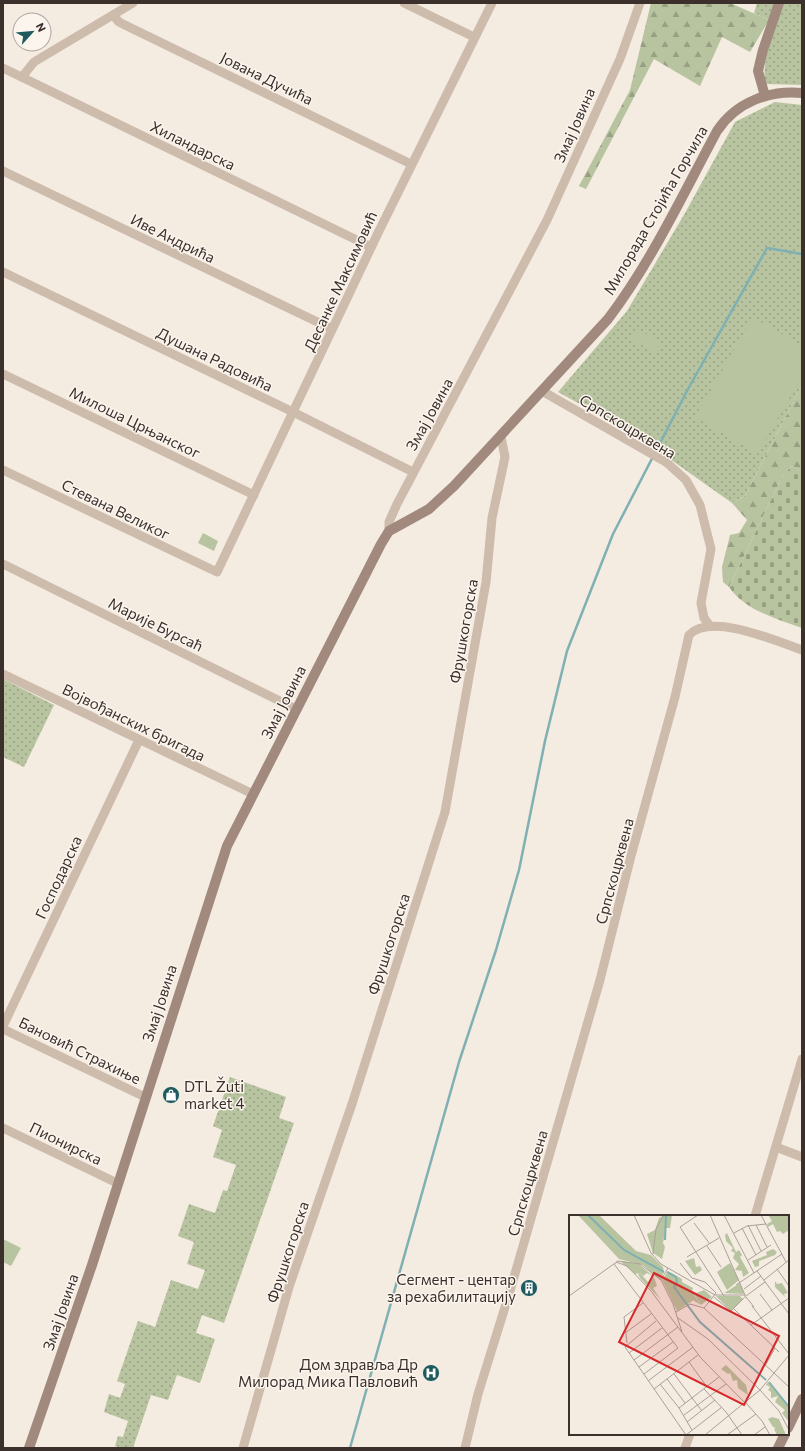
<svg xmlns="http://www.w3.org/2000/svg" width="805" height="1451" font-family="Commissioner,sans-serif">
  <style>
    .green { fill: url(#green-dots) }
    .forest { fill: url(#forest-firs) }
    .cemetery { fill: url(#cemetery-stones) }
    .pitch { fill: #b8c4a0 }
    .lines { fill: none; stroke-linecap: round; stroke-linejoin: round }
    .stream { stroke: #7fb0b2; stroke-width: 2.5 }
    .street { stroke: #cdbbac; stroke-width: 9 }
    .secondary { stroke: #a18a7d; stroke-width: 10 }
    .labels { text-anchor: middle; dominant-baseline: central; stroke-width: 3; stroke-linejoin: round; paint-order: stroke }
    .street-label { font-size: 15px; fill: #3b302b; stroke: #fbf5ee }
    .poi-label { font-size: 15px; fill: #3b302b; stroke: #fbf5ee; text-anchor: end }
    .inset-river { fill: none; stroke: #7fb0b2; stroke-width: 2 }
    .inset-road { fill: none; stroke: #aaa098; stroke-width: 1 }
    .view { fill: #d62828; fill-opacity: 0.15; stroke: #d62828; stroke-width: 2 }
    .inset-edge { fill: none; stroke: #3b302b; stroke-width: 2 }
  </style>
  <defs>
    <pattern id="green-dots" width="8" height="8" patternUnits="userSpaceOnUse"><rect width="8" height="8" fill="#b8c4a0"/><path d="M2 2h.1M6 6h.1" fill="none" stroke="#97a083" stroke-width="1.8" stroke-linecap="round"/></pattern>
    <pattern id="forest-firs" width="22" height="20" patternUnits="userSpaceOnUse"><rect width="22" height="20" fill="#b8c4a0"/><path d="M5 1l3.5 6h-7zM16 11l3.5 6h-7z" fill="#97a083"/></pattern>
    <pattern id="cemetery-stones" width="16" height="16" patternUnits="userSpaceOnUse"><rect width="16" height="16" fill="#b8c4a0"/><path d="M2 7V4a2 2 0 0 1 4 0v3zM10 15v-3a2 2 0 0 1 4 0v3z" fill="#97a083"/></pattern>
  </defs>
  <rect width="100%" height="100%" fill="#f4ebe1"/>
  <g class="green">
    <path d="M757,3H775L769,20L754,13Z"/>
    <path d="M783,3H802V85L765,84C762,56 775,29 783,3Z"/>
    <path d="M775,102L802,105V385L745,496L732,503L636,435L558,392L627,311L685,213L735,122Z"/>
    <path d="M3,679L54,705L24,767L3,757Z"/>
    <path d="M230,1077L286,1097L279,1118L294,1123L224,1323L202,1315L196,1333L215,1339L200,1383L177,1375L168,1400L151,1395L133,1448H122L115,1446L118,1436L123,1437L128,1421L104,1412L109,1394L120,1398L125,1384L117,1381L138,1321L155,1327L171,1280L198,1289L205,1270L187,1264L194,1242L178,1236L189,1204L215,1213L223,1190L227,1191L236,1165L213,1157L222,1130L213,1126Z"/>
  </g>
  <g class="forest">
    <path d="M651,3H730L769,20L750,52L722,37L700,86L654,59L586,189L579,186L630,90Z"/>
    <path d="M802,385V472L792,466L783,475L729,587L723,582L722,567L730,535L739,533L747,520L732,503L745,496Z"/>
  </g>
  <path class="cemetery" d="M792,466L802,472V628C776,619 745,610 729,587L783,475Z"/>
  <g class="pitch">
    <path d="M753,317L802,346V377L757,454L695,417Z"/>
    <path d="M637,329L661,342L655,353L631,339Z"/>
    <path d="M203,533L218,541L214,551L198,543Z"/>
    <path d="M3,1239L21,1248L11,1266L3,1262Z"/>
  </g>
  <g class="lines">
    <path class="stream" d="M350,1448L459,1062L496,950L519,870L545,741L567,651L613,534L688,389L767,248L802,254"/>
    <g class="street">
      <path d="M404,3L474,37"/>
      <path d="M113,15L119,22L129,27L411,164"/>
      <path d="M3,68L371,247"/>
      <path d="M22,77L34,62L133,3"/>
      <path d="M3,171L332,329"/>
      <path d="M3,272L293,412L413,472"/>
      <path d="M3,374L254,495"/>
      <path d="M542,391L666,462L686,480L700,505L711,549L701,603L704,618L710,626"/>
      <path d="M3,470L217,572L378,233L492,3"/>
      <path d="M389,531V522L397,504L547,220L620,59L640,3"/>
      <path d="M3,564L296,709"/>
      <path d="M3,674L253,794"/>
      <path d="M3,1026L139,740"/>
      <path d="M3,1029L145,1097"/>
      <path d="M3,1128L117,1183"/>
      <path d="M776,1147L802,1157"/>
      <path d="M755,1216L802,1059"/>
      <path d="M243,1448L289,1287L352,1104L445,812L486,582L492,518L505,457L501,437"/>
      <path d="M465,1448L478,1394L510,1291L600,980L631,856L675,697L689,635C711,612 776,641 802,650"/>
      <path d="M685,1448L690,1434"/>
    </g>
    <g class="secondary">
      <path d="M765,96L758,71L763,50L779,3"/>
      <path d="M788,1428L802,1399"/>
      <path d="M29,1448L92,1265L227,846L381,544L389,531L429,509L454,486L608,319C652,261 683,194 717,131C736,102 769,90 802,93"/>
      <path d="M778,1448L785,1434"/>
    </g>
  </g>
  <defs>
    <g id="shop-disc" transform="scale(0.9)"><circle r="9.5" fill="#1f5a5e" stroke="#fbf5ee"/><path d="M-5-2.5h2.3a2.7 3.5 0 0 1 5.4 0H5L5.5 6h-11ZM-1.5-2.5h3a1.5 2.3 0 0 0-3 0Z" fill="#fff"/></g>
    <g id="building-disc" transform="scale(0.9)"><circle r="9.5" fill="#1f5a5e" stroke="#fbf5ee"/><path d="M-4-6H4V6H1V3H-1V6H-4ZM-2.5-4.3h1.7v1.8h-1.7ZM.8-4.3h1.7v1.8H.8ZM-2.5-1h1.7V.8h-1.7ZM.8-1h1.7V.8H.8Z" fill="#fff"/></g>
    <g id="hospital-disc" transform="scale(0.9)"><circle r="9.5" fill="#1f5a5e" stroke="#fbf5ee"/><path d="M-5-5h3v3.5h4V-5h3V5h-3V1.5h-4V5h-3Z" fill="#fff"/></g>
  </defs>
  <g fill-rule="evenodd">
    <use href="#shop-disc" x="171" y="1095"/>
    <use href="#building-disc" x="529" y="1288"/>
    <use href="#hospital-disc" x="431" y="1373"/>
  </g>
  <g class="labels">
    <g class="street-label">
      <text transform="translate(267 78) rotate(26)">Јована Дучића</text>
      <text transform="translate(574 125) rotate(-66)">Змај Јовина</text>
      <text transform="translate(193 145) rotate(26)">Хиландарска</text>
      <text transform="translate(655 210) rotate(-60)">Милорада Стојића Горчила</text>
      <text transform="translate(173 238) rotate(26)">Иве Андрића</text>
      <text transform="translate(340 281) rotate(-65)">Десанке Максимовић</text>
      <text transform="translate(215 359) rotate(26)">Душана Радовића</text>
      <text transform="translate(429 414) rotate(-61)">Змај Јовина</text>
      <text transform="translate(135 422) rotate(26)">Милоша Црњанског</text>
      <text transform="translate(628 426) rotate(31)">Српскоцрквена</text>
      <text transform="translate(116 509) rotate(26)">Стевана Великог</text>
      <text transform="translate(156 624) rotate(26)">Марије Бурсаћ</text>
      <text transform="translate(463 631) rotate(-80)">Фрушкогорска</text>
      <text transform="translate(283 702) rotate(-63)">Змај Јовина</text>
      <text transform="translate(134 722) rotate(26)">Војвођанских бригада</text>
      <text transform="translate(614 871) rotate(-75)">Српскоцрквена</text>
      <text transform="translate(58 877) rotate(-65)">Господарска</text>
      <text transform="translate(388 944) rotate(-72)">Фрушкогорска</text>
      <text transform="translate(159 1003) rotate(-72)">Змај Јовина</text>
      <text transform="translate(80 1050) rotate(26)">Бановић Страхиње</text>
      <text transform="translate(66 1143) rotate(26)">Пионирска</text>
      <text transform="translate(527 1183) rotate(-74)">Српскоцрквена</text>
      <text transform="translate(287 1252) rotate(-72)">Фрушкогорска</text>
      <text transform="translate(60 1312) rotate(-71)">Змај Јовина</text>
    </g>
    <g class="poi-label">
      <text x="184" y="1086" text-anchor="start">DTL Žuti<tspan x="184" dy="17">market 4</tspan></text>
      <text x="516" y="1279">Сегмент - центар<tspan x="516" dy="17">за рехабилитацију</tspan></text>
      <text x="418" y="1364">Дом здравља Др<tspan x="418" dy="17">Милорад Мика Павловић</tspan></text>
    </g>
  </g>
  <g transform="translate(569 1215)">
    <rect width="220" height="220" fill="#f4ebe1"/>
    <path d="M9,0H30L67,36L82,40L94,52L95,57L91,65L74,50L50,44ZM95,0H103L101,13H97L94,28L89,26L84,38L78,19L86,15L90,3ZM199,0H219L220,15L214,19L211,16L208,17L204,9L199,12L198,9L203,6ZM158,18L167,37L170,35L173,40L171,42L180,58L174,62L173,56L166,55L170,49L164,43L166,38L162,36L164,33L157,26L156,20ZM204,34L208,37L206,40L190,46V51L186,52L183,46L198,40L197,37ZM125,43L127,52L131,51L133,55L126,60L116,46ZM51,46L70,49L85,62L78,58L74,61L71,58L66,59ZM99,56L113,64V67L125,85L108,96L93,65ZM206,66L208,69L213,68L219,78L215,79L216,82L206,72ZM171,68L175,79L155,78L160,75ZM147,81H171L174,84L162,96ZM157,150L177,170L179,180L169,173L168,165L164,166L161,158L159,159L152,154ZM199,167L219,191L220,207L213,198L216,195L206,187L209,181L202,183V177L199,175L201,172L197,170ZM203,202L210,204L217,220H208L205,214L207,213L204,212L199,204Z" fill="#b8c4a0"/>
    <path d="M71,58L79,67L85,62L88,71L84,73L92,85L71,63L69,59ZM113,67L124,73L123,76L127,78L125,80L132,90L125,86Z" fill="#b8c4a0"/>
    <path d="M161,48L170,65L158,75L148,57ZM135,75L143,82L132,90L125,79Z" fill="#b8c4a0"/>
    <path d="M89,25L94,28L96,32L93,44L84,38Z" fill="#b8c4a0"/>
    <path class="inset-river" d="M19,0L55,35L95,57M96,25L97,0M98,57L107,62L108,67L105,72L131,107L197,165M200,167L220,192"/>
    <path class="inset-road" d="M65,0L82,38L92,49L146,80H176V83M129,0L111,12L155,81M141,0L176,80M155,0L185,58M192,0L217,47M125,8L141,29M179,10L192,36M187,10L198,32M173,13L187,40M165,18L178,11L197,9M138,31L152,52M84,39L87,14L95,0M118,42L150,23M179,45L202,30M47,47L58,51L82,76L132,143L176,188M111,48L123,63L136,67L147,78L135,93M45,49L109,133L75,159M208,54L220,71M188,56L220,99M92,65L99,53M195,65L220,45M167,70L213,39M175,74L192,61M191,79L203,95M0,81L49,46L71,49L92,65L104,89L113,117M177,81L196,67M145,82L162,96L175,83M177,82L185,92M183,91L220,139M165,94L210,137M107,97L121,89L135,93L220,172M109,103L139,124L191,175L210,196L220,215M192,103L220,83M87,106L56,132L117,220M182,110L192,103M56,118L82,99M58,128L55,102L74,88M60,138L93,113M65,145L109,112M120,147L138,172M196,151L206,133M70,152L104,127M105,159L133,196M98,164L116,188M79,166L124,132M91,169L110,193L150,162M85,174L129,140M135,174L157,197L173,220M177,188L193,206L201,220M110,193L123,215M115,200L157,169M118,207L146,185M117,220L153,192M136,220L191,175L220,140M158,220L187,199M185,220L196,212"/>
    <path class="view" d="M85,58L210,121L175,190L50,127Z"/>
    <rect width="220" height="220" class="inset-edge"/>
  </g>
  <rect width="805" height="1451" fill="none" stroke="#3b302b" stroke-width="8"/>
  <g transform="translate(32 32) rotate(63)"><circle r="19" fill="#fbf5ee" stroke="#aea6a0"/>
  <path d="M0-3L7 15L0 10L-7 15Z" fill="#1f5a5e"/>
  <text y="-6" font-size="11" font-weight="bold" text-anchor="middle" fill="#3b302b">N</text>
  </g>
</svg>
